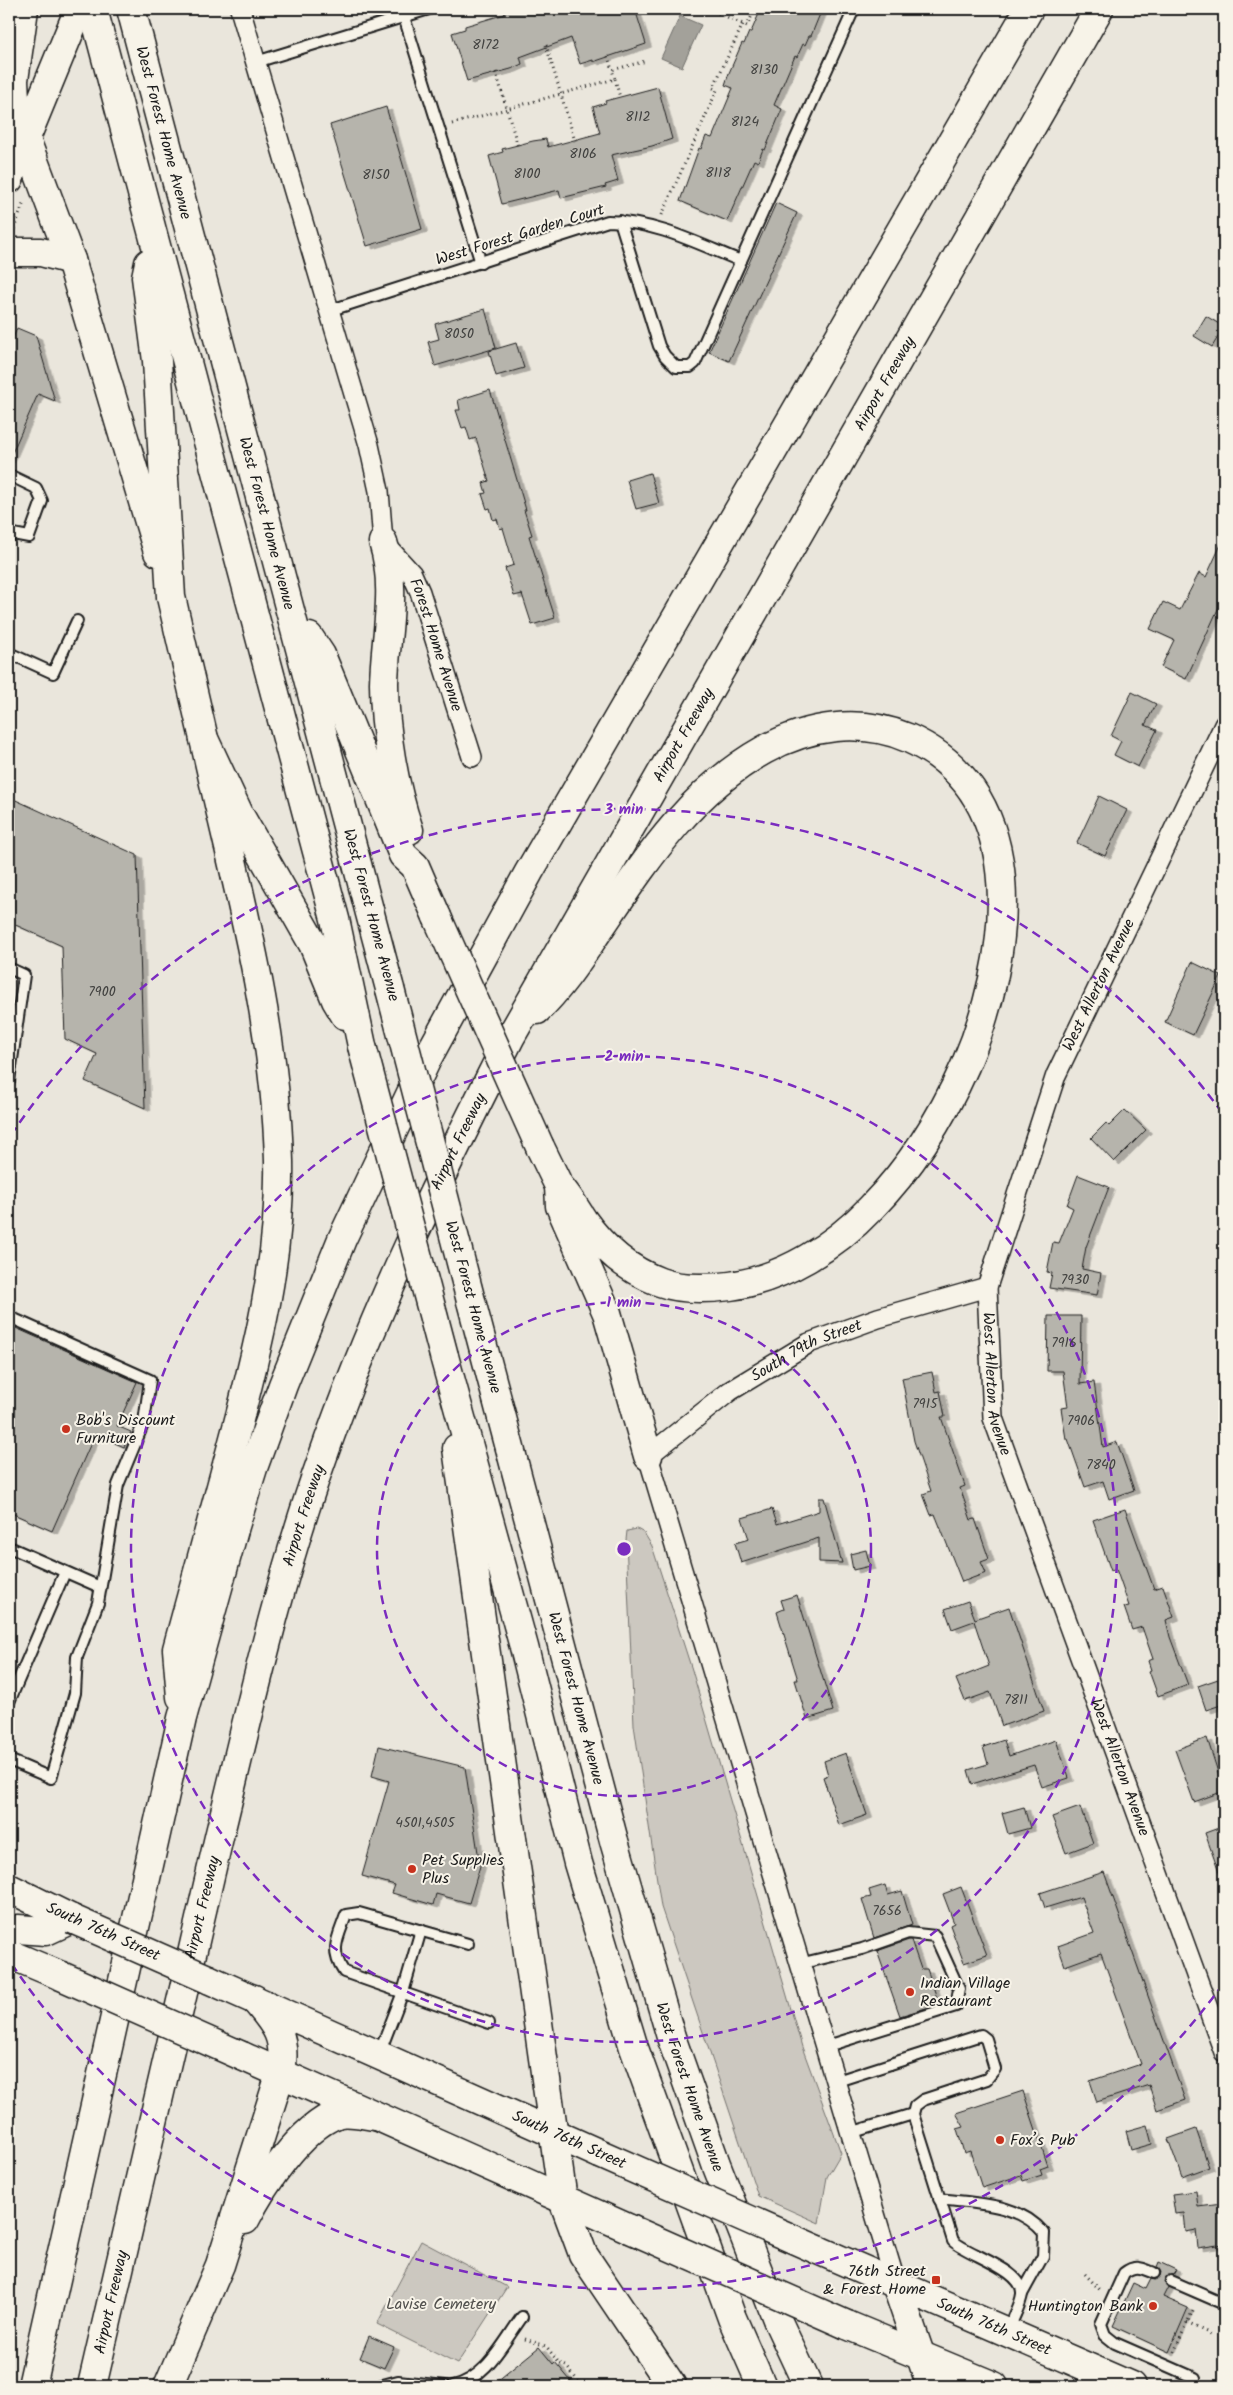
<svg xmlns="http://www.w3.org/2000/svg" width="1233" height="2395" font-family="Kalam,sans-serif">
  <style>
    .green { fill: #ccc8c0; stroke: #74726e }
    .water { fill: #a3a19a; stroke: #6d6c68 }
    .building { fill: #b6b4ac; stroke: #1c1c1c; filter: url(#shadow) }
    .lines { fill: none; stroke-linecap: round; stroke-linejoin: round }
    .lane-casing { stroke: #1c1c1c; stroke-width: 14 }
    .street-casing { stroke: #1c1c1c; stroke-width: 22 }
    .secondary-casing { stroke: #1c1c1c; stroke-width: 31 }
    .primary-casing { stroke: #1c1c1c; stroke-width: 31 }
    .highway-casing { stroke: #1c1c1c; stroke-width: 31 }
    .path { stroke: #1c1c1c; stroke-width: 3; stroke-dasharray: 1 4; stroke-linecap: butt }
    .lane { stroke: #f7f3e8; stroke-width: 10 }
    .street { stroke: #f7f3e8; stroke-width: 19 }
    .secondary { stroke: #f7f3e8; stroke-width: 28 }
    .primary { stroke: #f7f3e8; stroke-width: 28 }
    .highway { stroke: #f7f3e8; stroke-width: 28 }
    .secondary-bridge-casing { stroke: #1c1c1c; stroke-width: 31; stroke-linecap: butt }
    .primary-bridge-casing { stroke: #1c1c1c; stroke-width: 31; stroke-linecap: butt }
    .secondary-bridge { stroke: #f7f3e8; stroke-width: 28 }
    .primary-bridge { stroke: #f7f3e8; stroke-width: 28 }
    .ring { fill: none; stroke: #7b2cbf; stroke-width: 2.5; stroke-dasharray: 9 6 }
    .poi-dot { fill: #c8321e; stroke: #f7f3e8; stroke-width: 2 }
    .labels { text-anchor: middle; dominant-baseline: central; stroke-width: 4; stroke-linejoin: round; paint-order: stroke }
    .number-label { font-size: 14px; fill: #424240 }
    .street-label { font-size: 16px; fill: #1c1c1c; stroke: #f7f3e8 }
    .poi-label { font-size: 16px; fill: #1c1c1c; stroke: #f7f3e8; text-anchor: start }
    .park-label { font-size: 16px; fill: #51504d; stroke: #f7f3e8 }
    .centre { fill: #7b2cbf; stroke: #f7f3e8; stroke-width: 2.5 }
    .ring-label { font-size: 15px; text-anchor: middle; font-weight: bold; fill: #7b2cbf; stroke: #f7f3e8; stroke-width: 4; stroke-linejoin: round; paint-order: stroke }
  </style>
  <defs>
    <filter id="shadow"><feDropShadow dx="5.5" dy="3" stdDeviation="0" flood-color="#0004"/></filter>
  </defs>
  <rect width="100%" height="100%" fill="#eae6dc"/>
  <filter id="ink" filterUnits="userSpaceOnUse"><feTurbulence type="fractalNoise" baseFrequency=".02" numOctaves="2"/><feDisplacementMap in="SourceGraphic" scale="10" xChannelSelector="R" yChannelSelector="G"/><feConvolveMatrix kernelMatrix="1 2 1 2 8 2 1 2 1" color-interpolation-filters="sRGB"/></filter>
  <g filter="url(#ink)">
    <g class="green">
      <path d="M637,1529L644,1533L652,1546L692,1670L802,2047L841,2153L827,2177L819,2223L758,2196L661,1907L634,1725L626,1540L627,1531Z"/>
      <path d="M421,2241L507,2287L457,2364L377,2324Z"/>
    </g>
    <path class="water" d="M680,16L701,25L682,67L661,58Z"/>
    <g class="building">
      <path d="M504,9H635L646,44L593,62V60L580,64L571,38L520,57L522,64L511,69L467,81L452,33L465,29V26L505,14Z"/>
      <path d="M761,9H822L811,36H809L805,45L803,44L797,57L795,56L774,105L782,109L765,150L763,149L758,162L754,160L727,221L680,201L699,148L701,149L706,136L712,138L733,88L725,85L729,73L742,43L744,44L749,32H751Z"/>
      <path d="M658,87L672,139L652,146L611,155L618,181L605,185L606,187L561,198L559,190L502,204L489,156L503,152L502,149L533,141L546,139L548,147L600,133L593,107L606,103L605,101Z"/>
      <path d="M386,107L422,229L367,246L330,125Z"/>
      <path d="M776,203L797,213L729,361L709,352Z"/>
      <path d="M485,309L496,348L435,366L428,342L439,339L435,324Z"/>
      <path d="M1206,316L1224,327L1212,347L1194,336Z"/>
      <path d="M17,328L36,336L55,401L38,394L9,460V348Z"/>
      <path d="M516,343L524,368L496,376L489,351Z"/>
      <path d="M490,390L526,510H524L532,535L529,536L555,618L532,625L522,594L514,596L505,568L514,565L503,528L500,529L497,519L493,520L490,508L487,509L482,494L486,493L483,483L489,481L476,438L470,440L466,427L462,428L456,410H460L458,400Z"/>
      <path d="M650,473L659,503L636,509L627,480Z"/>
      <path d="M1224,538V596L1186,679L1161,667L1174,640L1150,629L1163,602L1180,610L1199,573L1206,577Z"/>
      <path d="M1132,692L1156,704L1145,725L1157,730L1138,767L1114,755L1121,741L1111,736Z"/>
      <path d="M1099,796L1127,810L1105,856L1077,843Z"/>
      <path d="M9,797L137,855L145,1108L85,1081L97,1054L65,1039L62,946L9,922Z"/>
      <path d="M1192,962L1221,976L1193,1035L1165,1022Z"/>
      <path d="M1125,1110L1146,1130L1114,1162L1091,1138L1106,1123L1109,1126Z"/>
      <path d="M1078,1175L1109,1187L1086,1247L1082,1269L1101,1273L1097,1295L1049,1288L1052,1273L1047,1272L1053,1242L1059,1243L1073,1208L1067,1205Z"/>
      <path d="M1048,1316H1081L1080,1384L1094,1382L1103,1447L1117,1442L1134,1490L1109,1499L1103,1481L1085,1487L1068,1439H1066L1061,1408L1068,1407L1063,1371H1047Z"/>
      <path d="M9,1325L137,1382L117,1426L131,1432L124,1447L95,1434L52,1531L9,1512Z"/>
      <path d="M932,1372L936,1392L940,1391L945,1417H941L965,1486L960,1488L971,1520L975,1519L989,1559L981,1562L986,1573L962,1582L935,1514L931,1515L923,1494L931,1491L914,1441L902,1378Z"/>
      <path d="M819,1498H824L842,1563L819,1562V1538L741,1563L735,1543L749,1539L742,1518L772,1509L777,1524L819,1511Z"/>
      <path d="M1125,1509L1154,1589L1163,1586L1174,1617L1166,1620L1170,1637L1188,1685L1158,1696L1149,1671L1151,1670L1148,1661L1153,1659L1142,1627L1132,1630L1124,1607L1129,1606L1116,1569L1111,1571L1093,1520Z"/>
      <path d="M866,1550L870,1566L853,1570L850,1554Z"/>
      <path d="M797,1595L833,1711L807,1719L795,1680H798L777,1612L784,1609L781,1600Z"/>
      <path d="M968,1601L975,1619L1009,1607L1044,1711L1002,1726L990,1692L965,1701L956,1679L989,1666L974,1621L952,1629L945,1609Z"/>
      <path d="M1218,1679L1219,1682L1224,1680V1704L1206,1710L1198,1686Z"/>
      <path d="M1207,1738L1224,1791L1194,1802L1175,1750Z"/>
      <path d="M1004,1740L1009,1756L1056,1740L1069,1778L1042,1787L1034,1765L972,1784L968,1770L988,1764L983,1747Z"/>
      <path d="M379,1746L465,1767L480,1866L469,1903L436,1894L433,1905L392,1893L395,1885L362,1876L389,1781L372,1776Z"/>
      <path d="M846,1753L867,1815L839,1825L823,1777L828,1775L824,1761Z"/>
      <path d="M1024,1807L1030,1828L1008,1834L1002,1813Z"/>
      <path d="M1080,1807L1093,1843L1066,1853L1052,1817Z"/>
      <path d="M1224,1826V1881H1222L1205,1833Z"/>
      <path d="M1104,1872L1185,2100L1157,2110L1149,2085L1097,2102L1090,2081L1141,2064L1101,1953L1065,1966L1058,1946L1094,1933L1081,1897L1045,1908L1040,1893Z"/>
      <path d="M885,1885L888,1895L902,1891L912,1925L874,1938L862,1899L871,1897L869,1890Z"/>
      <path d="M961,1887L987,1955L964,1963L950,1925L954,1923L943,1894Z"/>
      <path d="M909,1940H911L921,1969H927L939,2004L900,2016L877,1951Z"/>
      <path d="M1023,2091L1048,2166L1040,2169L1042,2175L1023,2181L1021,2175L982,2188L970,2151L964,2153L957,2129L964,2127L956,2113Z"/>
      <path d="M1147,2125L1152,2144L1131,2150L1126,2131Z"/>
      <path d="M1196,2129L1209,2167L1182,2177L1168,2139Z"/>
      <path d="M1196,2191L1198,2207L1222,2204L1224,2244L1198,2248L1196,2230L1186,2232L1184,2213L1175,2214L1172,2194Z"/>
      <path d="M1159,2262L1176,2270L1173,2275L1165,2278L1164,2282L1168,2287L1163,2297L1188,2308L1169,2352L1113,2326L1133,2283L1146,2289L1151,2279L1155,2280L1160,2276L1161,2272L1157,2267Z"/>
      <path d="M369,2336L394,2347L384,2368L360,2358Z"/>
      <path d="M539,2347L553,2364L555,2362L575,2386H491Z"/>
    </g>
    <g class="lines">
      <g class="lane-casing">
        <g id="lane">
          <path d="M404,17L481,263"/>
          <path d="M256,62L429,9"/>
          <path d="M620,221L659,346L665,356L676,367H690L695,363L854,9"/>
          <path d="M328,311L608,221C657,222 696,243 741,261"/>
          <path d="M9,475L36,488L42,501L29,537L13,534"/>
          <path d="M9,653L53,673L77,621"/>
          <path d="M9,968L24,975L9,1081"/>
          <path d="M9,1547L100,1587"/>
          <path d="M9,1702L65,1572"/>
          <path d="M9,1760L51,1778L75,1693L77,1657L98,1603L118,1485L144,1422L150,1380L14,1319"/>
          <path d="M468,1944L359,1913L346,1915C338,1938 329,1950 344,1972L489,2023"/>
          <path d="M799,1964L862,1949L908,1933L935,1936L959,1989L956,2006L824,2047"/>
          <path d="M379,2054L403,1992L421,1930"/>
          <path d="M834,2082L981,2035L986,2039L995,2069L987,2079L923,2100L915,2106L913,2114L953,2241C968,2255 1024,2270 1022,2294C1021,2305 1012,2320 1008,2331"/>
          <path d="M850,2133L913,2114"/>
          <path d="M939,2199C977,2204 1018,2202 1044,2233L1043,2256L1022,2294"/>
          <path d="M1154,2273C1142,2268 1135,2264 1124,2273L1101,2324L1105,2335L1115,2343L1195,2378"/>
          <path d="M1171,2281L1224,2304"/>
          <path d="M379,2386L398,2381L445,2386"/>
          <path d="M453,2386C486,2379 503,2343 522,2317"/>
        </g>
      </g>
      <g class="street-casing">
        <g id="street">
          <path id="s1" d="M240,9L369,445L379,491L383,542L412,574L420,592L472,757"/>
          <path id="s2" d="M1224,725L1056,1075L987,1287L993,1418L1224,2052"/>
          <path id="s3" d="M896,2284L648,1456L730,1391L809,1343L878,1318L987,1287"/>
        </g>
      </g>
      <g class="secondary-casing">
        <g id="secondary">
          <path d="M9,179L79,9"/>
          <path d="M9,1888L72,1919"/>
          <path d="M9,1954L59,1975"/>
          <path d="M208,1979L600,2154"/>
          <path d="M242,2056L630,2229"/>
          <path id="s4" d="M818,2250L1131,2386"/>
          <path d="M847,2325L994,2386"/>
        </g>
      </g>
      <g class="primary-casing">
        <g id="primary">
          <path d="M24,9L14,80L15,99L25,137L71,260L158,552"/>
          <path d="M93,9L335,919L362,1046"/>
          <path id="s5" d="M131,9L390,989"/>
          <path d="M9,252H41L71,260"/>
          <path d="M149,263L146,277L157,361L171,597L204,739L240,816L313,944L336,1000L345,1015"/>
          <path d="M383,542C398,588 385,636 384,683C384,729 394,787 409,830"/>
          <path d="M309,637L321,655L403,855L415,866L437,917"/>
          <path d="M540,1147L559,1186L560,1206L607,1313L648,1456"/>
          <path id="s6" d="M471,1301L614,1841L671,2037L716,2164L779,2324L808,2386"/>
          <path d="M444,1356L524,1647L578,1863L634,2048L732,2318L762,2386"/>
          <path d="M457,1448L563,2200L583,2254L672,2386"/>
          <path d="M896,2284L931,2386"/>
        </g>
      </g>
      <g class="highway-casing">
        <g id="highway">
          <path d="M537,1010C561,987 579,959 598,931C645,862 689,792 764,750C809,725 861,718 908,738C1036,795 1010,962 965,1066C942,1118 910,1168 871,1208C835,1246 783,1279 730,1286C707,1289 682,1290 660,1282C628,1270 602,1247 583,1220C575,1208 569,1197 559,1186"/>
          <path d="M181,1697L177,1649C195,1581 214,1514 232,1446C257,1353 281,1258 279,1161C275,1014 235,881 204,739"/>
          <path d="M9,1932L18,1929L46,1931L72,1919"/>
          <path d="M245,2220C263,2185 300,2128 337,2114C347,2110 365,2115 375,2116"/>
          <path d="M32,2386L182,1718L235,1526L253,1468L283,1385L342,1239L428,1057L529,872L1029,9"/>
          <path id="s7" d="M92,2386C133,2203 175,2020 219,1837C250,1710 278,1582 322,1459C373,1312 441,1174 511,1036L1099,9"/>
          <path d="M168,2386L220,2265L281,2072C287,2037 276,2025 254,1999"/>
        </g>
      </g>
      <g class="path">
        <path d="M709,9L743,24"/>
        <path d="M546,45L575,141"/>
        <path d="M608,56L612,70"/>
        <path d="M496,72L518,147"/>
        <path d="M615,79L620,98"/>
        <path d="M452,124L615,79L612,70L646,61"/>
        <path d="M662,215L717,90L713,88L743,24L747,26L755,9"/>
        <path d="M14,229L24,202"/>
        <path d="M1085,2274L1100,2290"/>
        <path d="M1187,2323L1213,2335"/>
        <path d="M525,2339L546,2346L559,2363L566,2366L582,2386"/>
        <path d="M1174,2352L1194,2308"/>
      </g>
      <use href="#lane" class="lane"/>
      <use href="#street" class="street"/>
      <use href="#secondary" class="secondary"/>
      <use href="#primary" class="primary"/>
      <use href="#highway" class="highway"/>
      <g class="secondary-bridge-casing">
        <g id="secondary-bridge">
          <path d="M72,1919L208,1979"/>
          <path d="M59,1975L242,2056"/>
          <path d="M600,2154L818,2250"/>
          <path d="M630,2229L847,2325"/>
        </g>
      </g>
      <g class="primary-bridge-casing">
        <g id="primary-bridge">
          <path d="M437,917L540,1147"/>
          <path d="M390,989L471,1301"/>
          <path d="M362,1046L444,1356"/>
        </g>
      </g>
      <use href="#secondary-bridge" class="secondary-bridge"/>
      <use href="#primary-bridge" class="primary-bridge"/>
    </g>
  </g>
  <g class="ring">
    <circle cx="624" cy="1549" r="247"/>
    <circle cx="624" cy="1549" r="493"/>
    <path d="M1223 1984A740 740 0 0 1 11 1963M11 1135A740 740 0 0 1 1223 1114"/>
  </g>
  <g class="poi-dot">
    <circle cx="66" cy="1429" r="5"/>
    <circle cx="412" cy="1869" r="5"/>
    <circle cx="910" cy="1992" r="5"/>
    <circle cx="1000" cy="2140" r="5"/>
    <rect x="931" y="2275" width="10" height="10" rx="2.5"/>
    <circle cx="1153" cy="2306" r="5"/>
  </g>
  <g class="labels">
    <g class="number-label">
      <text x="486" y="45">8172</text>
      <text x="764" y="70">8130</text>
      <text x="638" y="117">8112</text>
      <text x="745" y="122">8124</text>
      <text x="583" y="154">8106</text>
      <text x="718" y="173">8118</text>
      <text x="527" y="174">8100</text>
      <text x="376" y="175">8150</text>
      <text x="459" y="334">8050</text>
      <text x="102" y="992">7900</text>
      <text x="1075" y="1280">7930</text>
      <text x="1064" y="1343">7916</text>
      <text x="925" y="1404">7915</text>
      <text x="1081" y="1421">7906</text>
      <text x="1101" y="1465">7840</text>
      <text x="1016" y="1700">7811</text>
      <text x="425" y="1823">4501,4505</text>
      <text x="887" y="1911">7656</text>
    </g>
    <g class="street-label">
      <text stroke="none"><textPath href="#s5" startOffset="128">West Forest Home Avenue</textPath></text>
      <text transform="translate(520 235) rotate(-17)">West Forest Garden Court</text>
      <text stroke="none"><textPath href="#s7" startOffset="2171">Airport Freeway</textPath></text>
      <text stroke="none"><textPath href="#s5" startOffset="532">West Forest Home Avenue</textPath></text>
      <text stroke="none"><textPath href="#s1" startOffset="671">Forest Home Avenue</textPath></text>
      <text stroke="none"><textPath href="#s7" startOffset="1766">Airport Freeway</textPath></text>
      <text transform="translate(371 915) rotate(75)">West Forest Home Avenue</text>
      <text transform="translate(1099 985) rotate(-64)">West Allerton Avenue</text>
      <text stroke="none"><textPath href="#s7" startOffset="1301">Airport Freeway</textPath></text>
      <text transform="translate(473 1307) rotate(75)">West Forest Home Avenue</text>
      <text stroke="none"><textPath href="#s3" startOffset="1056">South 79th Street</textPath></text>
      <text stroke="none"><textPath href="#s2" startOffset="709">West Allerton Avenue</textPath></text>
      <text stroke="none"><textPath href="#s7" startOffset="896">Airport Freeway</textPath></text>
      <text stroke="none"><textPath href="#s6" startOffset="411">West Forest Home Avenue</textPath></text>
      <text stroke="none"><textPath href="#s2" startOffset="1114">West Allerton Avenue</textPath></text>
      <text stroke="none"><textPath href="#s7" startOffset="491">Airport Freeway</textPath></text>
      <text transform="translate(103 1932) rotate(24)">South 76th Street</text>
      <text stroke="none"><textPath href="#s6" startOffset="816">West Forest Home Avenue</textPath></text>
      <text transform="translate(569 2140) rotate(24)">South 76th Street</text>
      <text stroke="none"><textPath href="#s7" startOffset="86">Airport Freeway</textPath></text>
      <text stroke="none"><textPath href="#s4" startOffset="192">South 76th Street</textPath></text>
    </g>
    <g class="poi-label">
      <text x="76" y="1420">Bob's Discount<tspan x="76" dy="18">Furniture</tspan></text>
      <text x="422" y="1860">Pet Supplies<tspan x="422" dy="18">Plus</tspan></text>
      <text x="920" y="1983">Indian Village<tspan x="920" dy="18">Restaurant</tspan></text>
      <text x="1010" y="2140">Fox’s Pub</text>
      <text x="926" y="2271" text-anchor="end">76th Street<tspan x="926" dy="18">&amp; Forest Home</tspan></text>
      <text x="1143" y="2306" text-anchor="end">Huntington Bank</text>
    </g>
    <g class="park-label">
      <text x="441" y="2304">Lavise Cemetery</text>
    </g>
  </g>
  <circle cx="624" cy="1549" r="8" class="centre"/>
  <g class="ring-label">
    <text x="624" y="814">3 min</text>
    <text x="624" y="1061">2 min</text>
    <text x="624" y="1307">1 min</text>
  </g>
  <rect width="1233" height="2395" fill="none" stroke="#f7f3e8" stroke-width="30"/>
  <rect x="15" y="15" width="1203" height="2365" fill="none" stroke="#1c1c1c" stroke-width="2" filter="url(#ink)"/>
</svg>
